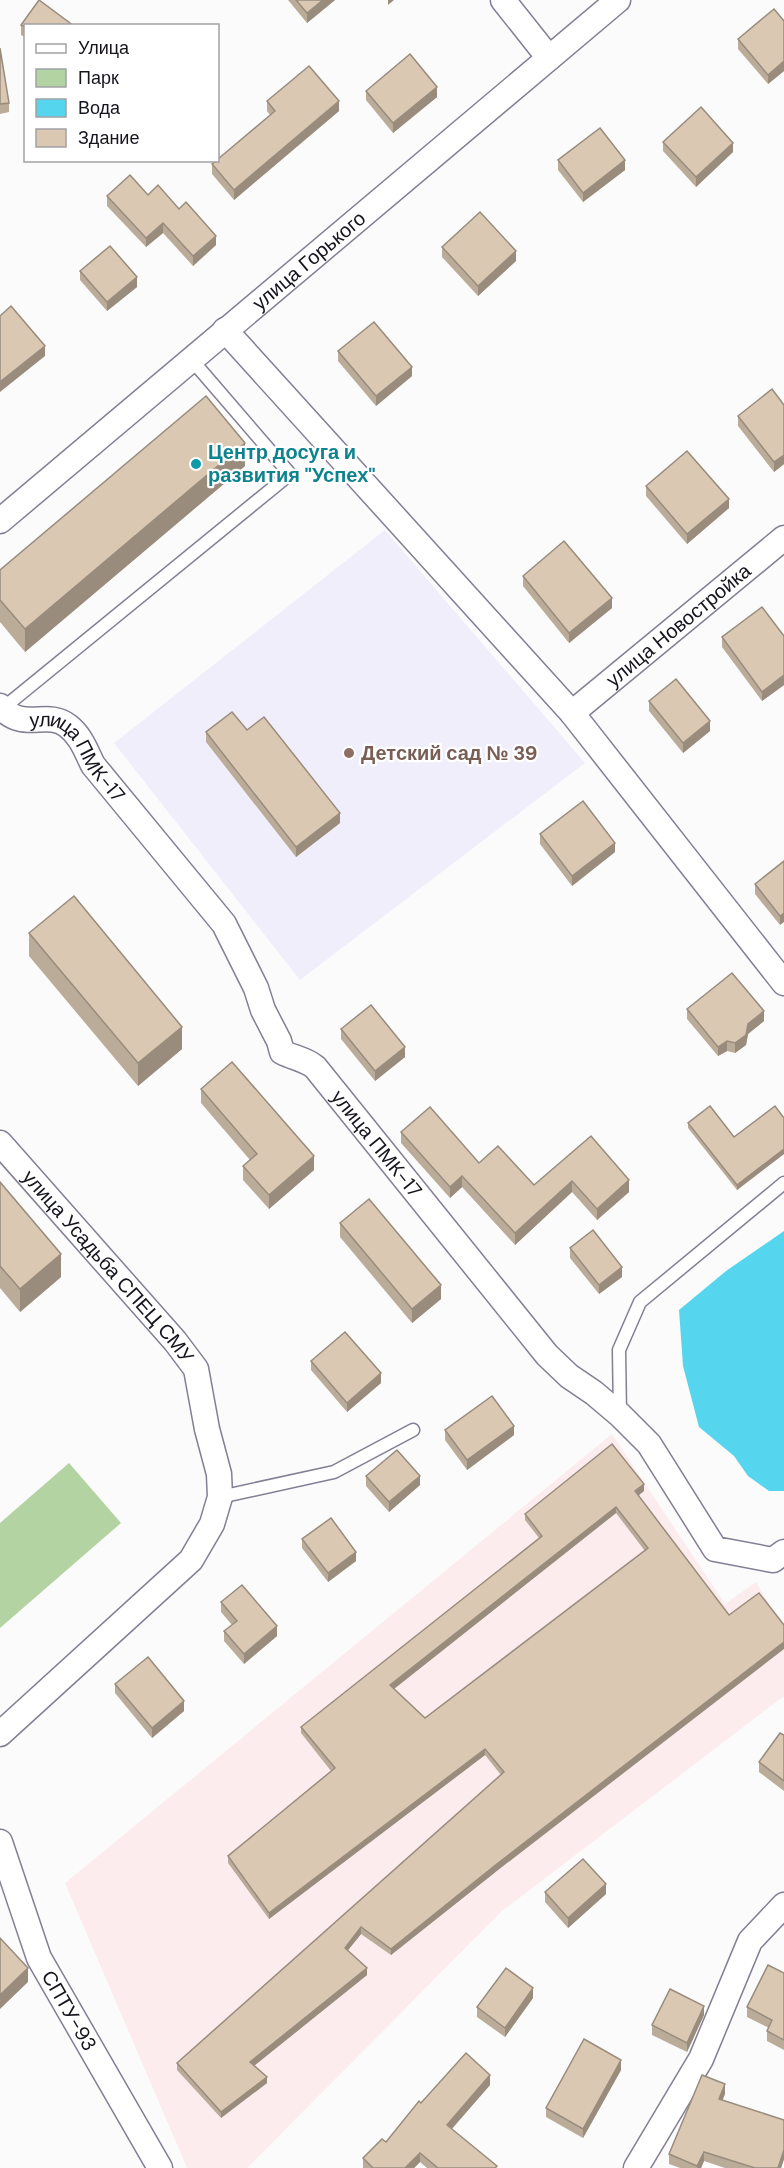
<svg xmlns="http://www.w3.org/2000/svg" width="784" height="2168" font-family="'DM Sans',sans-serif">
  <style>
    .built { fill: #f1eefb }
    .industrial { fill: #fdecee }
    .green { fill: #b3d3a2 }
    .water { fill: #56d5ef }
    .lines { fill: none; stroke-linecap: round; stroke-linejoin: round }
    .lane-casing { stroke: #847e94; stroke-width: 15 }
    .street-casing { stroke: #847e94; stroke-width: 27 }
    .lane { stroke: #fff; stroke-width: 12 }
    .street { stroke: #fff; stroke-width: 24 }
    .wall { fill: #bbac9a; fill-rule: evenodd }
    .shaded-wall { fill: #998c7d }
    .building { fill: #dac8b3; stroke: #998c7d; stroke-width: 1.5; fill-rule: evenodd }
    .culture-dot { fill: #0f9aa8; stroke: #fff; stroke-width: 2 }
    .education-dot { fill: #8d6e63; stroke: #fff; stroke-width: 2 }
    .labels { text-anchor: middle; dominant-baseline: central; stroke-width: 4.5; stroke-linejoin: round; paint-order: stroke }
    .street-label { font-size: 20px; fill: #17141d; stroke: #fff }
    .culture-label { font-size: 20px; font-weight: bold; fill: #0d838f; stroke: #fff; text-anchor: start }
    .education-label { font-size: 20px; font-weight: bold; fill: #785e54; stroke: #fff; text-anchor: start }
  </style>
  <rect width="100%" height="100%" fill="#fbfbfb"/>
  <path class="built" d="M385,530L585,763L300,980L114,743Z"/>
  <path class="industrial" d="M612,1434L725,1604L756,1582L784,1630V1696L502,1911L247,2168H187L65,1883Z"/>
  <path class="green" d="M69,1463L121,1523L0,1628V1523Z"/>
  <path class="water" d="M784,1231V1491H769L748,1476L734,1456L699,1427L683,1366L679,1310L726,1271Z"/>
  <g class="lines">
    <g class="lane-casing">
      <g id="lane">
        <path d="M2,709L290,474L191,359"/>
        <path d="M620,1415L619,1350L640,1302L784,1183"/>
        <path d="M220,1497L334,1472L413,1430"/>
      </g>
    </g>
    <g class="street-casing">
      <g id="street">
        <path d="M503,0L549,58"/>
        <path d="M225,330L572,713L784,983"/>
        <path id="s1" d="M0,521L618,0"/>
        <path id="s2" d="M0,706C24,733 46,709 68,726C81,736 86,751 93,765L224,924L256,988L263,1010L279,1041L282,1052C294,1058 305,1059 315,1067L547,1355L569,1376L594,1393L620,1415L649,1444L715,1549L773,1560L784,1552"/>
        <path id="s3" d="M572,713L784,538"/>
        <path id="s4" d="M0,1143L175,1341L196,1369L207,1429L219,1474L220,1497L212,1524L191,1560L0,1734"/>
        <path id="s5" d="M0,1842L39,1958L160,2168"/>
        <path d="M636,2168L701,2059L750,1941L784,1905"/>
      </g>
    </g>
    <use href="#lane" class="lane"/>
    <use href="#street" class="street"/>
  </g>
  <g class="wall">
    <path d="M288,0H335L307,23Z"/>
    <path d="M784,21V71L768,84L738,49V39Z"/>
    <path d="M21,25L26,26V38L21,35Z"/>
    <path d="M0,48L9,103V112L0,114Z"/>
    <path d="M366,91L437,97L393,133L366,100Z"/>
    <path d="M267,101L339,111L234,200L212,174V164L270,115L267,111Z"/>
    <path d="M663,142L733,152L696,187L663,151Z"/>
    <path d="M558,160L625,170L583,202L558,170Z"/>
    <path d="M148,195L179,209L216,245L193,266L163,233L146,247L107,206V196Z"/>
    <path d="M442,247L516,261L478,296L442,257Z"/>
    <path d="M80,271L137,287L107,311L80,280Z"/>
    <path d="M338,351L412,376L376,406L338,361Z"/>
    <path d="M784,405V464L774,472L738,426V416Z"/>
    <path d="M245,466L25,652L0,622V570Z"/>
    <path d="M646,486L729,508L687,544L646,496Z"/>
    <path d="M523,576L612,608L569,643L523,586Z"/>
    <path d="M784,636V685L762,701L722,647V637Z"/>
    <path d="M649,701L710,731L683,753L649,711Z"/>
    <path d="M247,730L340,823L296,857L206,742V732Z"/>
    <path d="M540,834L615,852L572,886L540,844Z"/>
    <path d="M784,861L780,925L755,894V884Z"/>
    <path d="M29,933L182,1049L138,1086L29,956Z"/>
    <path d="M687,1009L764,1021L748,1034L746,1045L735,1053L727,1051L718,1056L687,1019Z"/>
    <path d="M341,1029L405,1057L375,1081L341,1039Z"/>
    <path d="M201,1089L314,1170L269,1209L243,1180V1166L250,1160L201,1103Z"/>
    <path d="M784,1118V1154L737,1190L688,1128V1123L734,1137Z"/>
    <path d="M401,1132L534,1185L591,1136L629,1192L597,1220L572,1192L515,1245L462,1187L450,1198L401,1143Z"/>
    <path d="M0,1182L61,1277L20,1312L0,1288Z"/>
    <path d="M340,1223L441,1299L412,1323L340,1237Z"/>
    <path d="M570,1248L622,1277L599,1294L570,1258Z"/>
    <path d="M311,1361L381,1383L347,1412L311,1370Z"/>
    <path d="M445,1430L514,1435L467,1470L445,1440Z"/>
    <path d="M366,1476L420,1485L389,1512L366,1486Z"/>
    <path d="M644,1491L638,1496L729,1615L493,1874L391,1955L361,1934L348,1950L367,1975L254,2066L267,2083L221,2118L177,2070V2063L501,1775L485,1755L269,1919L228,1863V1856L331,1771L301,1733V1727L539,1538L525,1520V1514ZM616,1513L645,1551L425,1718L394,1689Z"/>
    <path d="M302,1539L356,1561L328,1582L302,1548Z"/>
    <path d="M221,1602L277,1636L244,1664L224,1641V1631L232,1625L221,1612Z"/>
    <path d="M115,1684L184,1711L152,1738L115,1693Z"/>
    <path d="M784,1735V1791L759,1772V1762Z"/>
    <path d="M545,1892L606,1894L568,1928L545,1902Z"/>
    <path d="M784,1973V2050L767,2041V2031L769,2028L747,2017V2007Z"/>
    <path d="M533,1998L505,2037L477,2017V2007Z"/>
    <path d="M704,2015L687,2052L652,2035V2025Z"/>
    <path d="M621,2070L583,2138L546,2117V2108Z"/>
    <path d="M490,2085L452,2129L497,2168H427L420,2162L414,2168H363V2158L386,2142L421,2103Z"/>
    <path d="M725,2094L722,2100L784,2120V2159L781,2168H725L704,2161L701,2168H680L669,2164V2154Z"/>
  </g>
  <g class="shaded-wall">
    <path d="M323,0H335L307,23V13Z"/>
    <path d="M388,0H394L388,5Z"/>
    <path d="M784,61V71L768,84V75Z"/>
    <path d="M437,87V97L393,133V123Z"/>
    <path d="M339,101V111L234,200V190Z"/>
    <path d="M733,143V152L696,187V177Z"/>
    <path d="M625,160V170L583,202V193Z"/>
    <path d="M163,223V233L146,247V238Z"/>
    <path d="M216,236V245L193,266V256Z"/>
    <path d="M516,251V261L478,296V286Z"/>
    <path d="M137,277V287L107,311V302Z"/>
    <path d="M45,346V356L0,392V382Z"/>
    <path d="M412,367V376L376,406V396Z"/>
    <path d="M245,443V466L25,652V629Z"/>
    <path d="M784,455V464L774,472V462Z"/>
    <path d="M729,499V508L687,544V534Z"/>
    <path d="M612,598V608L569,643V633Z"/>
    <path d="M784,675V685L762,701V692Z"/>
    <path d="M710,721V731L683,753V743Z"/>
    <path d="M340,813V823L296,857V847Z"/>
    <path d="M615,843V852L572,886V876Z"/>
    <path d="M784,913V922L780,925V916Z"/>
    <path d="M764,1011V1021L748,1034L746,1045L735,1053V1043L748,1024Z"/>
    <path d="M182,1027V1049L138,1086V1063Z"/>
    <path d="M727,1041V1051L718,1056V1047Z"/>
    <path d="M405,1047V1057L375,1081V1071Z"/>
    <path d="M784,1149V1154L737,1190V1185Z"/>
    <path d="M314,1156V1170L269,1209V1195Z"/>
    <path d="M462,1176V1187L450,1198V1187Z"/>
    <path d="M629,1180V1192L597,1220V1209Z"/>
    <path d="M572,1181V1192L515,1245V1233Z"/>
    <path d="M61,1254V1277L20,1312V1289Z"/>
    <path d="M622,1267V1277L599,1294V1285Z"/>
    <path d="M441,1285V1299L412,1323V1309Z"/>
    <path d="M381,1373V1383L347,1412V1403Z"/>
    <path d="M514,1426V1435L467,1470V1460Z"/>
    <path d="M420,1476V1485L389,1512V1502Z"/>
    <path d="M644,1484V1491L635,1498V1491Z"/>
    <path d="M616,1507V1513L390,1692V1685Z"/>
    <path d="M356,1552V1561L328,1582V1573Z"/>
    <path d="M277,1626V1636L244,1664V1654Z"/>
    <path d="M784,1642V1649L493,1874L391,1955V1949L493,1867Z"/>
    <path d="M184,1701V1711L152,1738V1728Z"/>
    <path d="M485,1749V1755L269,1919V1913Z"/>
    <path d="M606,1884V1894L568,1928V1918Z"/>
    <path d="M361,1927V1934L345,1954V1948Z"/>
    <path d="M28,1968V1982L0,2009V1995Z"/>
    <path d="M367,1968V1975L250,2069V2062Z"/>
    <path d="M533,1988V1998L505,2037V2028Z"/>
    <path d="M704,2006V2015L687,2052V2043Z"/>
    <path d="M621,2060V2070L583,2138V2129Z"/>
    <path d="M490,2075V2085L447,2134V2125Z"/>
    <path d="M267,2077V2083L221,2118V2112Z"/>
    <path d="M725,2084V2094L719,2109V2099Z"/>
    <path d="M784,2150V2159L781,2168H778Z"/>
    <path d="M704,2152V2161L701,2168H697V2166Z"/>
    <path d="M420,2153V2162L414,2168H405Z"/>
  </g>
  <g class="building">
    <path d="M39,0L74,26H26V28L21,25Z"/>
    <path d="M296,0H323L307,13Z"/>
    <path d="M774,9L784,21V61L768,75L738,39Z"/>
    <path d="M0,48L9,103L0,104Z"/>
    <path d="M410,54L437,87L393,123L366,91Z"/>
    <path d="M309,66L339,101L234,190L212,164L218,160V159L275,111L267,101Z"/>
    <path d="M701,107L733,143L696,177L663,142Z"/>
    <path d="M600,128L625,160L583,193L558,160Z"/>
    <path d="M130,175L148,195L158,185L179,209L186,202L216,236L193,256L163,223L146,238L107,196Z"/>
    <path d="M480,212L516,251L478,286L442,247Z"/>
    <path d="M110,246L137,277L107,302L80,271Z"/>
    <path d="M11,306L45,346L0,382V316Z"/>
    <path d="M374,322L412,367L376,396L338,351Z"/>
    <path d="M772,389L784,405V455L774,462L738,416Z"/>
    <path d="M206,396L245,443L25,629L0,600V570Z"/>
    <path d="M687,451L729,499L687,534L646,486Z"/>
    <path d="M564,541L612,598L569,633L523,576Z"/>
    <path d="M762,607L784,636V675L762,692L722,637Z"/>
    <path d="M676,679L710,721L683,743L649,701Z"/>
    <path d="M232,712L247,730L264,717L340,813L296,847L206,732Z"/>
    <path d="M583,801L615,843L572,876L540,834Z"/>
    <path d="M784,861V913L780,916L755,884Z"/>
    <path d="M74,896L182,1027L138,1063L29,933Z"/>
    <path d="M732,973L764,1011L748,1024L746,1035L735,1043L727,1041L718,1047L687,1009Z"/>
    <path d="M371,1005L405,1047L375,1071L341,1029Z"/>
    <path d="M232,1062L314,1156L269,1195L243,1166L257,1154L201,1089Z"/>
    <path d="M710,1106L734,1137L775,1106L784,1118V1149L737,1185L688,1123Z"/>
    <path d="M430,1107L479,1163L498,1146L534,1185L591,1136L629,1180L597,1209L572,1181L515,1233L462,1176L450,1187L401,1132Z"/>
    <path d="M0,1182L61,1254L20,1289L0,1266Z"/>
    <path d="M369,1199L441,1285L412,1309L340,1223Z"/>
    <path d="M593,1230L622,1267L599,1285L570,1248Z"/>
    <path d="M345,1332L381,1373L347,1403L311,1361Z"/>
    <path d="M492,1396L514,1426L467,1460L445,1430Z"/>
    <path d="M612,1444L644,1484L635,1491L729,1615L759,1593L784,1625V1642L493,1867L391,1949L361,1927L345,1948L367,1968L250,2062L267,2077L221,2112L177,2063L504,1772L485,1749L269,1913L228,1856L335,1768L301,1727L542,1536L525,1514ZM616,1507L648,1548L425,1718L390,1685Z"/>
    <path d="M397,1450L420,1476L389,1502L366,1476Z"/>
    <path d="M331,1518L356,1552L328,1573L302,1539Z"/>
    <path d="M242,1585L277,1626L244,1654L224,1631L237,1621L221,1602Z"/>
    <path d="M148,1657L184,1701L152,1728L115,1684Z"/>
    <path d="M780,1733L784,1735V1781L759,1762Z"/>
    <path d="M583,1859L606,1884L568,1918L545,1892Z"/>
    <path d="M0,1938L28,1968L0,1995Z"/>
    <path d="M768,1965L784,1973V2040L767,2031L772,2020L747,2007Z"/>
    <path d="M506,1968L533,1988L505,2028L477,2007Z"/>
    <path d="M670,1989L704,2006L687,2043L652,2025Z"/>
    <path d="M584,2039L621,2060L583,2129L546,2108Z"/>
    <path d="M466,2053L490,2075L447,2125L497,2166L495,2168H438L420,2153L405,2168H373L363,2158L382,2139L386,2142L419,2101L421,2103Z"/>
    <path d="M702,2075L725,2084L719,2099L784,2120V2150L778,2168H755L704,2152L697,2166L669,2154Z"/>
  </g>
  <circle class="culture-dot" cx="196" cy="464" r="6"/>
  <circle class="education-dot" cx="349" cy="753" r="6"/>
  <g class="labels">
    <g class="street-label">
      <text stroke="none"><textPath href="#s1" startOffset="404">улица Горького</textPath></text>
      <text stroke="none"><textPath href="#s3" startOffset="138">улица Новостройка</textPath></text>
      <text stroke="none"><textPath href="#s2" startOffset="99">улица ПМК-17</textPath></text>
      <text stroke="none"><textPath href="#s2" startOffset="602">улица ПМК-17</textPath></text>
      <text stroke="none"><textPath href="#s4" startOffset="164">улица Усадьба СПЕЦ СМУ</textPath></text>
      <text stroke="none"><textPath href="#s5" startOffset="183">СПТУ-93</textPath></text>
    </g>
    <g class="culture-label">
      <text x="208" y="452">Центр досуга и<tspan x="208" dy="23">развития "Успех"</tspan></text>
    </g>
    <g class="education-label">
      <text x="361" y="753">Детский сад № 39</text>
    </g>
  </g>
  <rect x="24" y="24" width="195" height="138" fill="#ffffff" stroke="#a2a1a5" stroke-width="1.5"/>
  <rect x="36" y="44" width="30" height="9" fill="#ffffff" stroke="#a2a1a5" stroke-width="1.5"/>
  <text x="78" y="54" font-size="18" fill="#17141d">Улица</text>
  <rect x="36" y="69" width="30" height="18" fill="#b3d3a2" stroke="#a2a1a5" stroke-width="1.5"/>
  <text x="78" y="84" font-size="18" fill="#17141d">Парк</text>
  <rect x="36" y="99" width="30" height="18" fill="#56d5ef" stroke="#a2a1a5" stroke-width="1.5"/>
  <text x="78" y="114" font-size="18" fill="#17141d">Вода</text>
  <rect x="36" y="129" width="30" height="18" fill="#dac8b3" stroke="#a2a1a5" stroke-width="1.5"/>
  <text x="78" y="144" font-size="18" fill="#17141d">Здание</text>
</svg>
